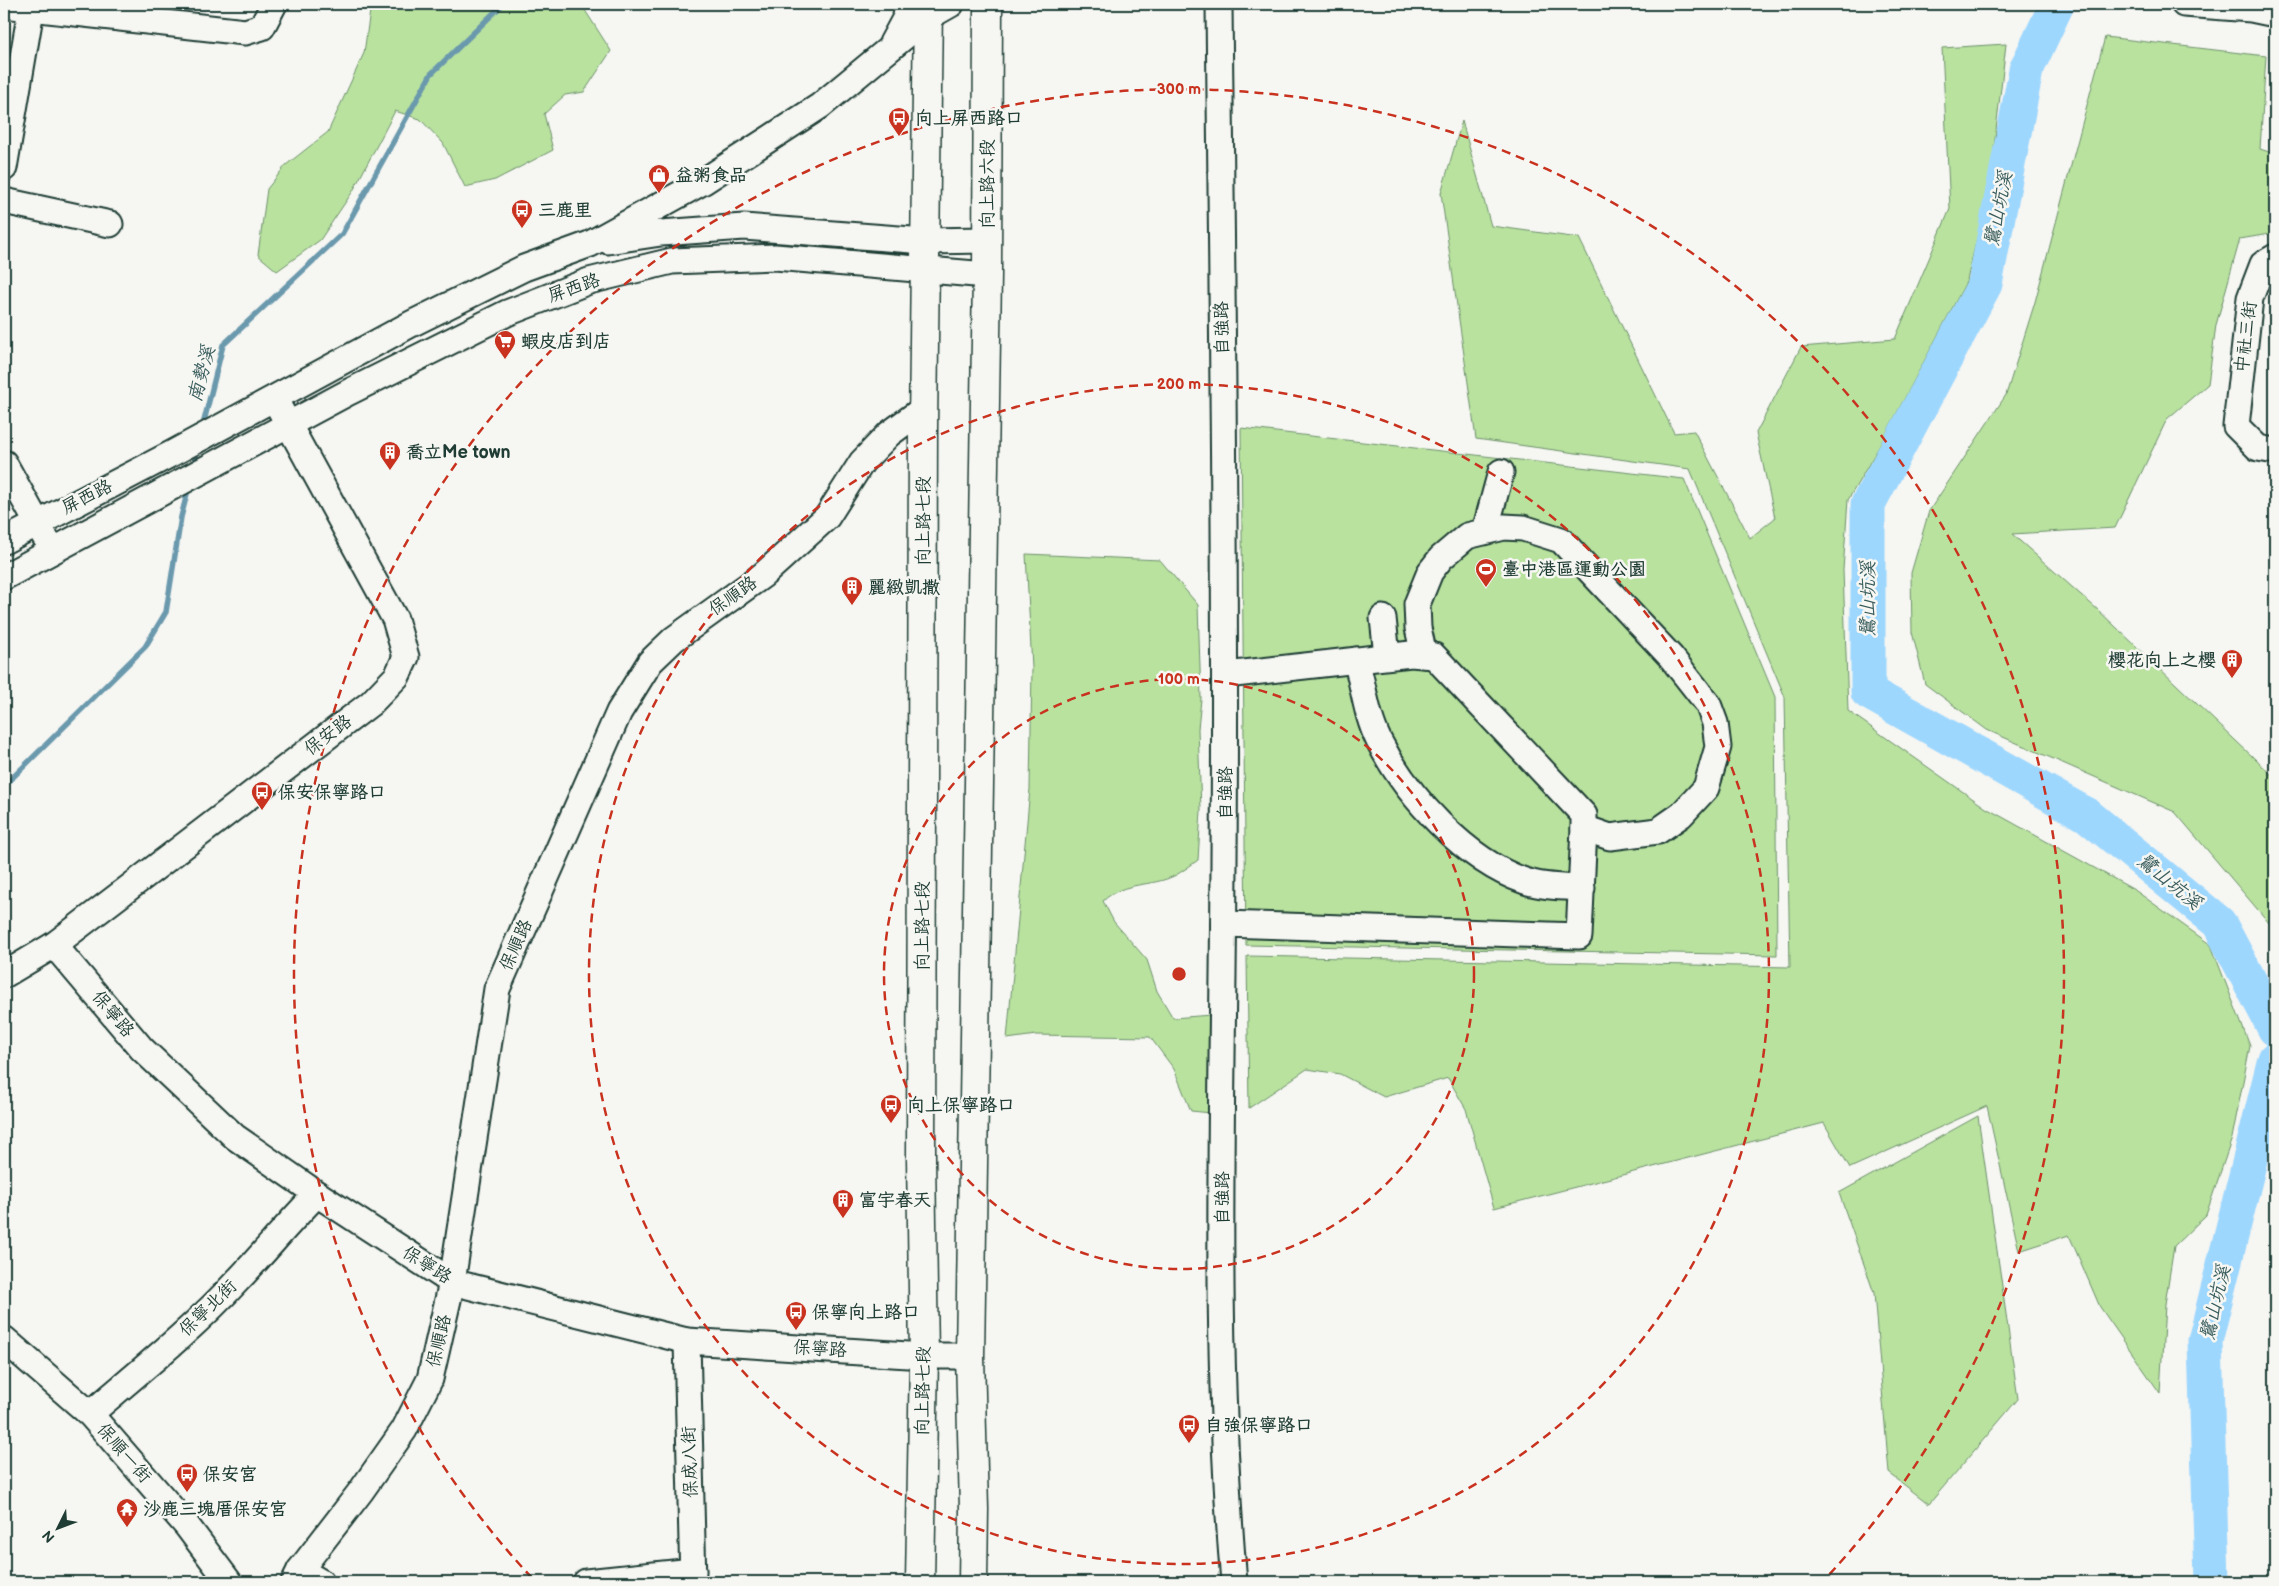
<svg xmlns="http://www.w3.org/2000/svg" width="2279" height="1586" font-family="'Balsamiq Sans','LXGW WenKai TC',sans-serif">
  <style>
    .green { fill: #b9e29f; stroke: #6c906a }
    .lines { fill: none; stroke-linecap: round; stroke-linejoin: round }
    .stream { stroke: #6b99ad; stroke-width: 5.5 }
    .river { stroke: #9ed7fe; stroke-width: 35 }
    .minor-casing { stroke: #1f3d34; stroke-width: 29 }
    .major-casing { stroke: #1f3d34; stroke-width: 31 }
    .minor { stroke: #f6f6f2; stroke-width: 25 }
    .major { stroke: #f6f6f2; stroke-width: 28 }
    .ring { fill: none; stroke: #c8321e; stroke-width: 2.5; stroke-dasharray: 9 6 }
    .labels { text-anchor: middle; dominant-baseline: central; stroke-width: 5; stroke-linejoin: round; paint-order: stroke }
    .poi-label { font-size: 18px; font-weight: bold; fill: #1f3d34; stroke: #f6f6f2; text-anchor: start }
    .street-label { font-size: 18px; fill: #1f3d34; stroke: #f6f6f2 }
    .water-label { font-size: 19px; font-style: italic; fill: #385c5c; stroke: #f6f6f2 }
    .centre { fill: #c8321e; stroke: #f6f6f2; stroke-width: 2.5 }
    .ring-label { font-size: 15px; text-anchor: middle; font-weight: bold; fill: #c8321e; stroke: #f6f6f2; stroke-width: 5; stroke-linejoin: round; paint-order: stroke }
  </style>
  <rect width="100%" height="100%" fill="#f6f6f2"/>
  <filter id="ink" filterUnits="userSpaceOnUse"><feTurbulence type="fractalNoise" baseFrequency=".02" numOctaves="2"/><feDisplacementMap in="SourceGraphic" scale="10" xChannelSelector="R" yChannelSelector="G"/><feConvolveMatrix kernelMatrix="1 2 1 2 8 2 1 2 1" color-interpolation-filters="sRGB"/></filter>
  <g filter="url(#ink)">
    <g class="green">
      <path d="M371,4H581L611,51L584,92L565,95L544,114L553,150L495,180L465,187L443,143L420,119L395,111L353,191L320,240L277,271L258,255L267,189L286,165L328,132L364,53Z"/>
      <path d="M2105,37L2266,56L2260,149L2275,154V233L2240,239L2216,325L2208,384L2167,419L2115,528L2012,534L2098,610L2275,778V930L2175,812L1987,730L1925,684L1912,632L1911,573L1929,511L2006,395L2035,302Z"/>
      <path d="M2006,44L1990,182L1967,280L1880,445L1848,500L1843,570L1848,711L1986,808L2136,891L2211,945L2250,1046L2232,1138L2206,1215L2174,1246L2165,1304L2160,1393L2100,1307L2069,1235L2019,1251L1987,1106L1850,1168L1824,1123L1494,1208L1466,1109L1448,1078L1384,1097L1340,1074L1307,1069L1249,1108L1247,956L1790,967L1785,697L1690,469L1476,439L1441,193L1462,121L1491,226L1579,238L1674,433L1694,431L1750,538L1775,518L1756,433L1801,347L1895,339L1950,209L1942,48Z"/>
      <path d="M1241,428L1684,479L1775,697L1777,955L1246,945Z"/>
      <path d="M1026,554L1160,560L1198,605L1201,699L1198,729L1201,810L1198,860C1191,865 1183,871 1176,875C1151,888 1125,880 1103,901L1114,922L1147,960L1157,991L1173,1018L1211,1015V1113L1191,1111L1174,1069L1150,1037L1036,1035L1007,1039L1030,789L1032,668Z"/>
      <path d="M1978,1116L2018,1399L1929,1504L1889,1473L1874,1293L1839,1193Z"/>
    </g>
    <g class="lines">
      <g class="stream">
        <path d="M202,429L223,345L342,234L431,74L503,4"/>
        <path d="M193,468L198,447"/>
        <path d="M4,786L145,647L166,612L181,517L189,486"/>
      </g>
      <g class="river">
        <path d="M2057,4L2026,70L1985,284L1868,504V692L2087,815L2219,923L2275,1029"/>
        <path d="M2212,1582L2205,1341L2275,1059"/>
      </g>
      <g class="minor-casing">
        <g id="minor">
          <path d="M1219,4C1222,289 1226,575 1224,861C1223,1101 1213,1343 1234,1582"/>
          <path d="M2184,4L2251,9L2275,14"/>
          <path d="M4,5L245,32L262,27L274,4"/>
          <path d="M892,43L906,17L908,4"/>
          <path d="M4,168L32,4"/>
          <path d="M4,201L110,224"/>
          <path d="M608,241L661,233L744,227L925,241L987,240"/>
          <path d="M2275,257L2263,264L2250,298L2236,426L2258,448L2275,451"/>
          <path d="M4,463L45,537"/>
          <path d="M1485,531L1501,472"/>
          <path d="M4,541L171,454L411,324L524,268L590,244L704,181L820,106L928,17L951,4"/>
          <path d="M4,577L349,392L507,313L589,281L672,261L775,257L987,275"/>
          <path d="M1383,618L1387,656"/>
          <path d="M1424,655L1418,628L1417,604L1430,572L1441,558L1467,536L1504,527L1523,528L1561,540L1671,657L1708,704L1715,723L1718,747L1706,788L1681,815L1658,831L1610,837L1584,828"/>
          <path d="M1356,660C1364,687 1366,715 1379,741C1406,795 1466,861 1525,881C1542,887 1563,887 1582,888"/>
          <path d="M1224,924L1579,936L1584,828V815L1434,656L1411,654L1226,675"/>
          <path d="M54,945L142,1049L235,1137L317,1194L452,1282L687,1341L924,1356H970"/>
          <path d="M4,975L54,945L371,703L397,676L406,657L395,619L280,409"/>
          <path d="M4,1339L90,1414L187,1526L229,1582"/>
          <path d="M687,1341L693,1582"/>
          <path d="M90,1414C140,1371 193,1329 237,1281C265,1252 289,1222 317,1194"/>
          <path d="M300,1570L321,1582"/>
          <path d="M294,1582L300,1570L361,1491L404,1430L430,1379L452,1282L497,989L619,712L650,662L674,639L763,575L827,517L862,462L889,434L923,409"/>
          <path d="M586,1582L693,1571"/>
        </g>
      </g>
      <g class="major-casing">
        <g id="major">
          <path d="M920,1582L924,1356L921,1157L923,428L928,4"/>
          <path d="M973,1582L974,1509L970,1356L987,275L988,4"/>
        </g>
      </g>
      <use href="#minor" class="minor"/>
      <use href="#major" class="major"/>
    </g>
  </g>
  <g class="ring">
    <circle cx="1179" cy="974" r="295"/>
    <circle cx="1179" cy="974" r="590"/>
    <path d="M532 1578A885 885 0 1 1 1826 1578"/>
  </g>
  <defs>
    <g id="bus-pin" transform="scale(1.125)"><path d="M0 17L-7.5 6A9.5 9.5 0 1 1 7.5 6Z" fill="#c8321e" stroke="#f6f6f2"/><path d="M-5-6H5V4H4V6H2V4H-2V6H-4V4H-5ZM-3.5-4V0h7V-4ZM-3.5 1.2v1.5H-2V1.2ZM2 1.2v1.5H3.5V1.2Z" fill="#fff"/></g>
    <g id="shop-pin" transform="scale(1.125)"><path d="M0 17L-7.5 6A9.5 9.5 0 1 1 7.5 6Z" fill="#c8321e" stroke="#f6f6f2"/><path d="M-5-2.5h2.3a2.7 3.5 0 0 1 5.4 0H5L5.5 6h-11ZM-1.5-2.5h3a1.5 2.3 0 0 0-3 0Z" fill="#fff"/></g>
    <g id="supermarket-pin" transform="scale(1.125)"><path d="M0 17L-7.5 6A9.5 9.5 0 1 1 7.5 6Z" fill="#c8321e" stroke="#f6f6f2"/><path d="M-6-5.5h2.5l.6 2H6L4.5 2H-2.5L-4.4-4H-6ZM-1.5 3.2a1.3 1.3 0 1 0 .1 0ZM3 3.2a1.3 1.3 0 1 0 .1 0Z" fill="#fff"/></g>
    <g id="building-pin" transform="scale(1.125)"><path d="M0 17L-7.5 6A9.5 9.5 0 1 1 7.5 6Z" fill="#c8321e" stroke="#f6f6f2"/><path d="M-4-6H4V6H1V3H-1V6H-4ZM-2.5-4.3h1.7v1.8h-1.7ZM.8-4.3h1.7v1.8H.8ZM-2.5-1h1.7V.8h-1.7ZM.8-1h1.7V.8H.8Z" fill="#fff"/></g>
    <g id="stadium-pin" transform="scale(1.125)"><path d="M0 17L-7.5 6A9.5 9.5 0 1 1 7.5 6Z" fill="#c8321e" stroke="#f6f6f2"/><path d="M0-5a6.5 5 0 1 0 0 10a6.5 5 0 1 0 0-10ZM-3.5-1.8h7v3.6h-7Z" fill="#fff"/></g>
    <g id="temple-pin" transform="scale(1.125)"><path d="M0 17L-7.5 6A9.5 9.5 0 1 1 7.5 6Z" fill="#c8321e" stroke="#f6f6f2"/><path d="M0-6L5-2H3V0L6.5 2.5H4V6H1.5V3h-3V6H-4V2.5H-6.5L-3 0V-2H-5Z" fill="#fff"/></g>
  </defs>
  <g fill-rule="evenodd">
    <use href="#bus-pin" x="899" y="118"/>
    <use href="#shop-pin" x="659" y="175"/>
    <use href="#bus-pin" x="522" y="210"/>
    <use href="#supermarket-pin" x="505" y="341"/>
    <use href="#building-pin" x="390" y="452"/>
    <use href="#stadium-pin" x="1486" y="569"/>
    <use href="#building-pin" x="852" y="587"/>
    <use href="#building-pin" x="2232" y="660"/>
    <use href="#bus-pin" x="262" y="792"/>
    <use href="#bus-pin" x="891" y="1105"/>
    <use href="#building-pin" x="843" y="1200"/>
    <use href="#bus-pin" x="796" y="1312"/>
    <use href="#bus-pin" x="1189" y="1425"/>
    <use href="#bus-pin" x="187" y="1474"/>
    <use href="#temple-pin" x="127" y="1509"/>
  </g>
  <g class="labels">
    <g class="poi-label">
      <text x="915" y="118">向上屏西路口</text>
      <text x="675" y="175">益粥食品</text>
      <text x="538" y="210">三鹿里</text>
      <text x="521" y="341">蝦皮店到店</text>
      <text x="406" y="452">喬立Me town</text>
      <text x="1502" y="569">臺中港區運動公園</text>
      <text x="868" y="587">麗緻凱撒</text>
      <text x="2216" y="660" text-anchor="end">櫻花向上之櫻</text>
      <text x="278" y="792">保安保寧路口</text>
      <text x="907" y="1105">向上保寧路口</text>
      <text x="859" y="1200">富宇春天</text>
      <text x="812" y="1312">保寧向上路口</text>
      <text x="1205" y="1425">自強保寧路口</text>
      <text x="203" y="1474">保安宮</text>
      <text x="143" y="1509">沙鹿三塊厝保安宮</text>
    </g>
    <g class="street-label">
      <text transform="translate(987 184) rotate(-90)">向上路六段</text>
      <text transform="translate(574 288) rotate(-19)">屏西路</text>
      <text transform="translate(1222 328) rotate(-91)">自強路</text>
      <text transform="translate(2246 337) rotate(-83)">中社三街</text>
      <text transform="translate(87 497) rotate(-27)">屏西路</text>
      <text transform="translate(923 521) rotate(-90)">向上路七段</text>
      <text transform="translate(733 596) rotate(-35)">保順路</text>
      <text transform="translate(328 735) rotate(-37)">保安路</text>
      <text transform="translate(1225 793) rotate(-90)">自強路</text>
      <text transform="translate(922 926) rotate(-90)">向上路七段</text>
      <text transform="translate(516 945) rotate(-66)">保順路</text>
      <text transform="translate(113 1014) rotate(50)">保寧路</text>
      <text transform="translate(1222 1198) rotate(-90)">自強路</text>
      <text transform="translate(427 1265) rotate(32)">保寧路</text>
      <text transform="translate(208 1308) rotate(-44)">保寧北街</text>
      <text transform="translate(439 1341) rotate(-77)">保順路</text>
      <text transform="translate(820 1349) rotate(4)">保寧路</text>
      <text transform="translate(923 1391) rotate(-89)">向上路七段</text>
      <text transform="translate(124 1453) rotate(49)">保順一街</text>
      <text transform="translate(690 1462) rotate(-92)">保成八街</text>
    </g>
    <g class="water-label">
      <text transform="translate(1999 209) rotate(-79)">鷺山坑溪</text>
      <text transform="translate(202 374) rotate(-75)">南勢溪</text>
      <text transform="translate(1868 599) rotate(-90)">鷺山坑溪</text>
      <text transform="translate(2169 882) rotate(39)">鷺山坑溪</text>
      <text transform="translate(2216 1303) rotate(-77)">鷺山坑溪</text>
    </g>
  </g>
  <circle cx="1179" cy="974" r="8" class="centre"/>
  <g class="ring-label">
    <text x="1179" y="94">300 m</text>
    <text x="1179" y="389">200 m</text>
    <text x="1179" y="684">100 m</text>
  </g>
  <rect width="2279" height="1586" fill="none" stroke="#f6f6f2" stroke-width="20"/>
  <rect x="10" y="10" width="2259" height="1566" fill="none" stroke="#1f3d34" stroke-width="2" filter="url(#ink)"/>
  <g transform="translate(58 1528) rotate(228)" stroke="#f6f6f2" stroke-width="4" paint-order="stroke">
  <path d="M0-4L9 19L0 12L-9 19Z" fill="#1f3d34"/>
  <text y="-8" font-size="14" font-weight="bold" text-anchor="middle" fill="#1f3d34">N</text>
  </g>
</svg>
